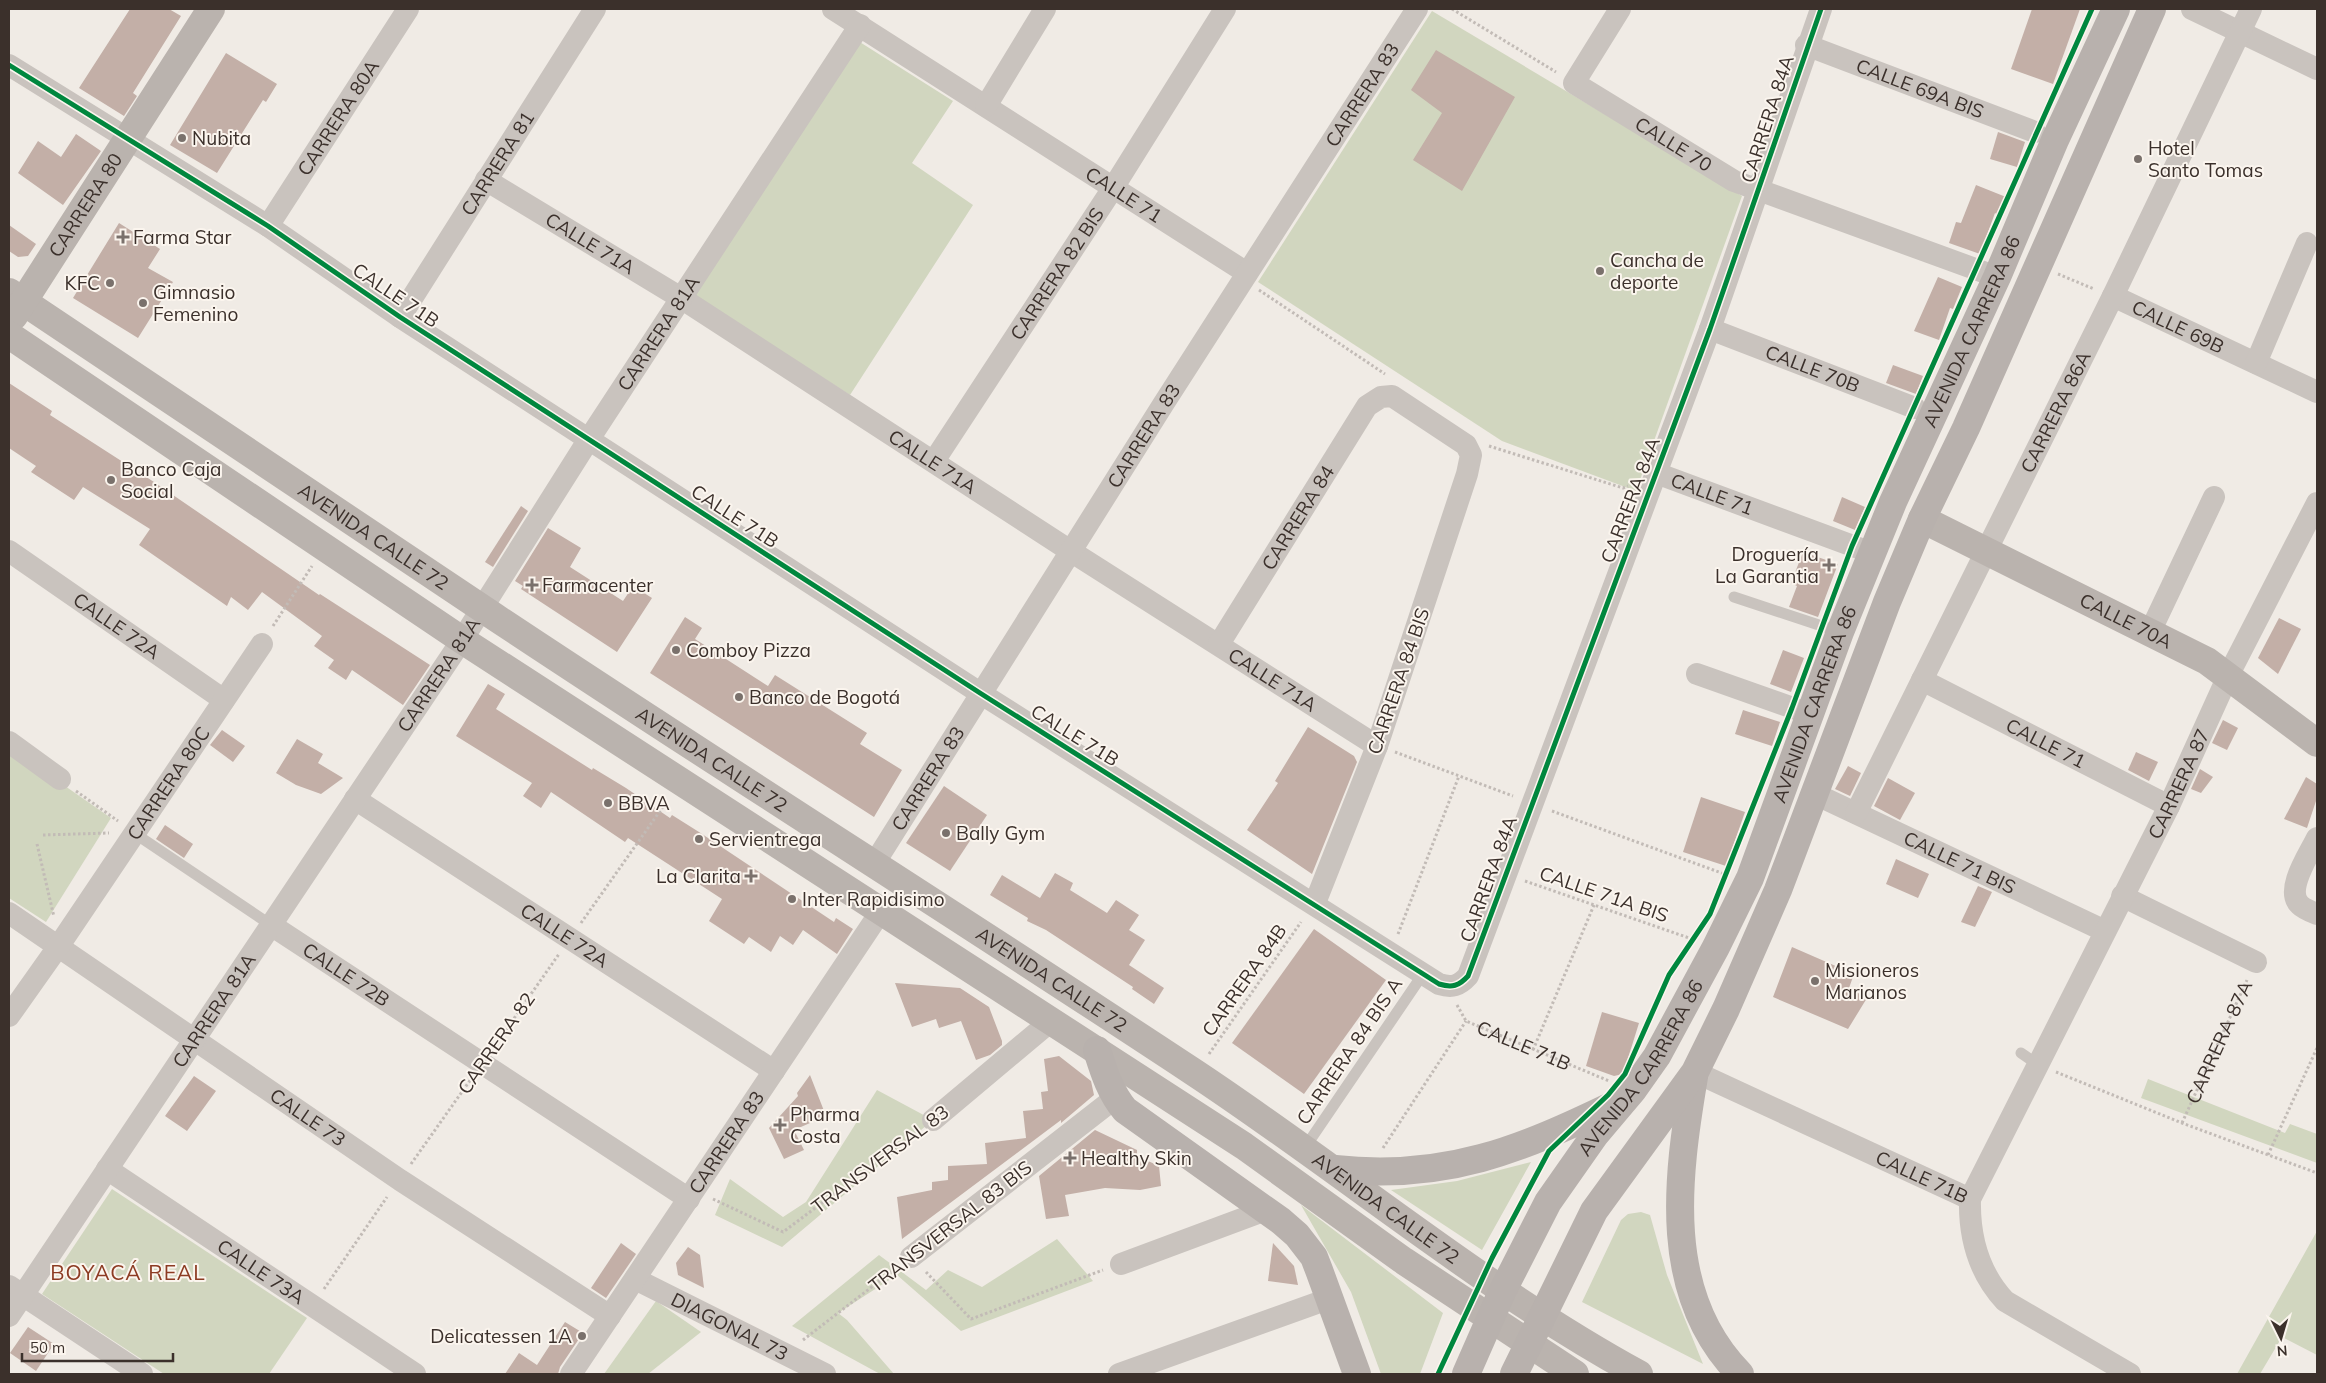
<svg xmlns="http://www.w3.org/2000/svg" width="2326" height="1383" font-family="Mulish,sans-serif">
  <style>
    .green { fill: #d1d6bf }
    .building { fill: #c3afa7 }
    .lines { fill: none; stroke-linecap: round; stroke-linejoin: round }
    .path { stroke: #c2bbb6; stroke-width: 3; stroke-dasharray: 2.5 2.5; stroke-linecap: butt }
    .lane { stroke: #c9c3be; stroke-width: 11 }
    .street { stroke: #c9c3be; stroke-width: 22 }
    .secondary { stroke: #bab3ae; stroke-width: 28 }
    .primary { stroke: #b8b1ad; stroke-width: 28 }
    .cycleway-casing { stroke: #fbf5ee; stroke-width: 8 }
    .cycleway { stroke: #00873e; stroke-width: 5 }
    .poi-dot { fill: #7a716c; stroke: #fbf5ee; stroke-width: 2 }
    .labels { text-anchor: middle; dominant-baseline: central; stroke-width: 4; stroke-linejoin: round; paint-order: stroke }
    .street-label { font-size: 19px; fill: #3b302b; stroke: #fbf5ee }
    .poi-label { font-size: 19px; fill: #3b302b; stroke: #fbf5ee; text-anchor: start }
    .quarter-label { font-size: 21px; letter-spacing: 1px; fill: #8c3b22; stroke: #fbf5ee }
  </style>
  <rect width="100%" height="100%" fill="#f0ebe5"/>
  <g class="green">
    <path d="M1432,11L1742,196L1636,491L1502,441L1258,282Z"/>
    <path d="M855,39L953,101L912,163L973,205L850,395L692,295Z"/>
    <path d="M9,747L111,818L46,922L9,898Z"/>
    <path d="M2148,1079L2285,1133L2290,1124L2317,1134V1163L2141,1098Z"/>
    <path d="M877,1090L933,1120L782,1247L715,1215L730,1179L783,1217L806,1202Z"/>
    <path d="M1531,1162L1482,1250L1391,1190L1457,1181Z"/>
    <path d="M112,1189L307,1318L269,1374H164L42,1294Z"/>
    <path d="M1301,1205L1443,1313L1420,1374H1381L1351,1292Z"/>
    <path d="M1641,1212L1650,1215L1667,1275L1703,1364L1582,1302L1621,1220L1628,1214Z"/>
    <path d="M2317,1231V1355L2282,1337L2260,1374H2237Z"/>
    <path d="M1057,1239L1093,1281L961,1331L897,1275L838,1313L847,1320L894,1374H880L792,1326L879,1255L926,1290L948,1270L982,1287Z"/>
    <path d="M656,1301L701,1332L648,1374H604Z"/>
  </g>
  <g class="building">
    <path d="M130,9H169L181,16L133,93L137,96L124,116L79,88Z"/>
    <path d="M2032,9H2080L2053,84L2011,69Z"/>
    <path d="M1436,50L1515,97L1462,191L1413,160L1442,113L1411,90Z"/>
    <path d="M226,53L277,84L266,102L263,100L217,173L170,145Z"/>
    <path d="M1998,132L2025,142L2017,167L1990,159Z"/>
    <path d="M76,134L101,151L63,205L18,173L38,141L61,157Z"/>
    <path d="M1976,185L2006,197L1998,215L1995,213L1980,254L1949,243L1956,222L1961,223Z"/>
    <path d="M119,223L160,249L148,268L173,282L138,338L73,298Z"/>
    <path d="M9,225L36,244L28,256L18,257L9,251Z"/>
    <path d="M1938,277L1962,287L1953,309L1950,308L1939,340L1914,331Z"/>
    <path d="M1893,365L1923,376L1916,394L1886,383Z"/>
    <path d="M9,383L52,411L50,415L154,482L319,595L320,594L430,665L403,705L352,670L346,680L328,668L334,660L314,646L322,636L262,592L248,610L231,597L227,606L139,545L150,529L83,487L74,500L31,472L36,466L9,448Z"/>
    <path d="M1842,497L1865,507L1855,530L1833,521Z"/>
    <path d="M521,506L528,511L493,567L485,562Z"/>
    <path d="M548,528L581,548L570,567L623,601L633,586L652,598L617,652L521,589L523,586L515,581Z"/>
    <path d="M1803,552L1838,564L1818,617L1789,607L1797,586L1791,583Z"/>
    <path d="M685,617L702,628L695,639L768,686L775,675L867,733L860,744L902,770L874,817L650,673Z"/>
    <path d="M2279,618L2301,629L2278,674L2258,658Z"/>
    <path d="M1783,650L1804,658L1791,692L1770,684Z"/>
    <path d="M488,684L505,694L496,709L592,770L593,768L626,788L670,818L672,815L699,832L834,922L836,918L853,929L837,954L803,930L793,945L780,936L771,952L749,937L744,944L709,921L722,899L628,838L625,842L551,792L541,808L523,796L532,783L456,736Z"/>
    <path d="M1743,710L1780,722L1772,746L1735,734Z"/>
    <path d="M2223,720L2238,728L2227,750L2212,743Z"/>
    <path d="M1308,727L1354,756L1357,762L1312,874L1247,830L1278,783L1275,781Z"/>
    <path d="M222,730L245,746L233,762L210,745Z"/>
    <path d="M297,739L323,754L318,763L343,778L321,794L296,785L276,773Z"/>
    <path d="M2136,752L2158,762L2149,781L2128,770Z"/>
    <path d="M1848,766L1861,773L1850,796L1835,789Z"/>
    <path d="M2200,769L2213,777L2201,793L2191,789Z"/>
    <path d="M2306,777L2317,784V798L2307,828L2284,819Z"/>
    <path d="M1888,778L1915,793L1900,820L1874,806Z"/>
    <path d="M944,786L987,815L950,871L906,843Z"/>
    <path d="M1701,797L1745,812L1726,866L1683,852Z"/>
    <path d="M165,825L193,844L184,858L156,839Z"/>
    <path d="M1896,859L1929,874L1918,898L1886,884Z"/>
    <path d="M1055,873L1073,883L1070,890L1107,913L1116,900L1139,915L1129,930L1145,940L1129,965L1164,988L1154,1004L1132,989L1133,987L1046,930L1027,921L1028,918L990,895L1002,875L1040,898Z"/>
    <path d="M1978,886L1992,892L1975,927L1961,922Z"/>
    <path d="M1314,929L1386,980L1304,1094L1232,1043Z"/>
    <path d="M1792,947L1854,974L1849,988L1867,998L1848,1029L1773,997Z"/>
    <path d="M895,983L960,988L989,1007L1002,1041V1045L990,1055L976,1060L961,1021L939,1028L936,1019L912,1027Z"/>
    <path d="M1602,1012L1639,1023L1623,1074L1614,1076L1586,1066Z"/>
    <path d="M1059,1056L1091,1081L1094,1095L1061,1123V1120L902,1239L897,1197L932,1190V1182L948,1180V1166L987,1164L985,1143L1026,1138L1023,1111L1043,1109L1041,1092L1048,1091L1044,1059Z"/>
    <path d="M810,1075L826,1116L794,1130L804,1150L784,1159L769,1128L798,1096L797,1093Z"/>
    <path d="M194,1076L216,1091L187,1131L165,1116Z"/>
    <path d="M1095,1130L1137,1150V1156L1159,1166L1161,1186L1140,1190L1105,1188L1065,1195L1069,1216L1046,1219L1039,1176Z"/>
    <path d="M621,1243L636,1254L606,1298L591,1288Z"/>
    <path d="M1273,1243L1294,1266L1298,1285L1268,1281Z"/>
    <path d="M688,1247L700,1255L704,1288L678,1275L676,1263Z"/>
    <path d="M565,1322L583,1333L560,1367L558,1374H505L519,1353L537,1365Z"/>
    <path d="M28,1327L54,1344L36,1371L10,1353Z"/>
  </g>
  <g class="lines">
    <g class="path">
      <path d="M1452,9L1556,72"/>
      <path d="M2058,274L2094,289"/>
      <path d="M1259,290L1385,374"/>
      <path d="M1489,446L1623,488L1628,486"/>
      <path d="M273,626L312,566"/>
      <path d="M1395,752L1513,796"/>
      <path d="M76,791L118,821"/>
      <path d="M1552,811L1727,875"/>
      <path d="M43,835L109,833"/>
      <path d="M37,844L54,917"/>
      <path d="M1525,881L1692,939"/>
      <path d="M581,923L667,801"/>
      <path d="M1398,934L1459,776"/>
      <path id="s1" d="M1457,1005L1466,1021L1609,1081"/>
      <path d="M494,1047L559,954"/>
      <path d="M1533,1050L1594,905"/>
      <path d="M1209,1054L1301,922"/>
      <path d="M2056,1072L2182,1123L2317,1173"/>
      <path id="s2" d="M2182,1123L2247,980"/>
      <path d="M1383,1148L1466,1021"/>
      <path d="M2268,1155L2317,1048"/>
      <path d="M411,1164L471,1079"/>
      <path d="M713,1199L783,1232L916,1133"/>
      <path d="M926,1272L971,1319L1103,1270"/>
      <path d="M324,1289L387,1197"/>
      <path d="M803,1340L895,1269"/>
    </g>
    <g class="lane">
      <path d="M1734,597L1840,632"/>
      <path d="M134,833L271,925"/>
      <path d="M2021,1053L2037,1064"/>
      <path d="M1304,1149L1423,974"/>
    </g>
    <g class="street">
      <path id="s3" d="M833,9L1247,273"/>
      <path id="s4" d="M1620,9L1574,83L1734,181L1997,277"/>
      <path d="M2192,9L2317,69"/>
      <path id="s5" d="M1806,45L2035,132"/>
      <path d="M9,65L268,226L400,317L980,693L1439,984C1452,988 1459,986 1468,976L1710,329L1821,9"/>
      <path d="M986,106L1045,9"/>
      <path id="s6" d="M486,180L681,298L1072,552L1377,746"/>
      <path id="s7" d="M268,226L408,9"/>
      <path id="s8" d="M2113,296L2317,392"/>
      <path id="s9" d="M400,317L595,9"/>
      <path id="s10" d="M1710,329L1915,408"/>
      <path d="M2256,363L2307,243"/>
      <path id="s11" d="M934,461L1113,188L1225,9"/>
      <path id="s12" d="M1656,473L1872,553"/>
      <path id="s13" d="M9,551L224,700"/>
      <path d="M2150,632L2214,497"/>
      <path id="s14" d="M1219,644L1367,406L1381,397L1392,396L1466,445L1471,455L1467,474L1377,746L1315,903"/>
      <path d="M1697,674L1810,714"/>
      <path id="s15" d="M1922,680L2169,806"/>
      <path d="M9,742L60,779"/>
      <path id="s16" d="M1815,794L2105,931"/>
      <path id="s17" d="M355,799L774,1071"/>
      <path id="s18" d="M1856,813L2113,296L2251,9"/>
      <path d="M2317,838C2310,853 2284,890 2300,905C2304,909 2312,912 2317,914"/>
      <path id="s19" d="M874,864L1164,403L1417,9"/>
      <path d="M2122,896L2256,962"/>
      <path id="s20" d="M9,913L400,1180L610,1316"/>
      <path id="s21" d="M271,925L689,1199"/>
      <path id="s22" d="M9,1016L60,944L262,644"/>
      <path id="s23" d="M1695,1072L1970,1199"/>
      <path d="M933,1120L1051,1021"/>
      <path id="s24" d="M107,1169L415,1374"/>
      <path d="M911,1257L1115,1098"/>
      <path d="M1121,1264L1266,1210"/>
      <path id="s25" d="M635,1279L825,1374"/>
      <path d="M9,1286L142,1374"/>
      <path id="s26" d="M9,1316L462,640L589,439L860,25"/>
      <path id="s27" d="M571,1374L881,911"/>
      <path d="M1119,1374L1331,1298"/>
      <path id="s28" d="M2130,1374L2005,1301C1979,1273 1969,1237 1970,1199L2169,806L2228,676L2317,503"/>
    </g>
    <g class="secondary">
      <path id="s29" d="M9,292C166,398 324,504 483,609C717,765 956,915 1192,1071C1342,1170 1480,1287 1639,1374"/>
      <path id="s30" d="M14,316L211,9"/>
      <path d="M9,335L462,640L1244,1146L1404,1261L1575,1374"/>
      <path id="s31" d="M1922,519L2207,661L2317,743"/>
    </g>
    <g class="primary">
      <path d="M1097,1050C1104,1072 1110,1092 1125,1110L1281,1221L1297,1235L1314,1257L1319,1270L1357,1374"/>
      <path d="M1694,1077C1677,1178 1661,1294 1740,1374"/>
      <path d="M1335,1169C1445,1181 1520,1150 1617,1103"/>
      <path id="s32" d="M1466,1374L1502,1292L1548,1202L1595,1135L1633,1090L1657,1056L1716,947L1750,878L1840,632L1893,502L1997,277L2055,140L2116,9"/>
      <path d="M1514,1374L1594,1211L1695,1072L1726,1009L1778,890L1887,602L1922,519L1966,428L2152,9"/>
    </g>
    <g class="cycleway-casing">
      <g id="cycleway">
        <path d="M9,65L268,226L400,317L980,693L1439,984C1452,988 1459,986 1468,976L1710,329L1821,9"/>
        <path d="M1438,1374L1492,1258L1549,1151L1608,1095L1625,1074L1669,975L1710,914L1792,708L1852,546L2092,9"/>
      </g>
    </g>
    <use href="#cycleway" class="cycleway"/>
  </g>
  <g class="poi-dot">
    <circle cx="182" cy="138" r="5"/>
    <circle cx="2138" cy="159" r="5"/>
    <path d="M120.5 229.5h5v5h5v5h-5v5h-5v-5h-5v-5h5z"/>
    <circle cx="1600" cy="271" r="5"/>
    <circle cx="110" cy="283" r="5"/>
    <circle cx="143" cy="303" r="5"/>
    <circle cx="111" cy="480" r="5"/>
    <path d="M1826.5 557.5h5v5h5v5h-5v5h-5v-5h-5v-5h5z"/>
    <path d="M529.5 577.5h5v5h5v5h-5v5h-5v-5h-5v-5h5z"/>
    <circle cx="676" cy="650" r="5"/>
    <circle cx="739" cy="697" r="5"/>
    <circle cx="608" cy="803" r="5"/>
    <circle cx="946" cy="833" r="5"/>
    <circle cx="699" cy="839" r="5"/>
    <path d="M748.5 868.5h5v5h5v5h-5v5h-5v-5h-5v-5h5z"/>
    <circle cx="792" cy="899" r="5"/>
    <circle cx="1815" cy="981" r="5"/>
    <path d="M777.5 1117.5h5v5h5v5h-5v5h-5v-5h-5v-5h5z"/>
    <path d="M1067.5 1150.5h5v5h5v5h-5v5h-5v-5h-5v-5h5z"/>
    <circle cx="582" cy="1336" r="5"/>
  </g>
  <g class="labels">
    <g class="street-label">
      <text stroke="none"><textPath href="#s5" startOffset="122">CALLE 69A BIS</textPath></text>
      <text stroke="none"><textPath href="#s19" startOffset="911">CARRERA 83</textPath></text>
      <text stroke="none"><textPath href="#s7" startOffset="129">CARRERA 80A</textPath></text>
      <text transform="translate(1767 119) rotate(-72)">CARRERA 84A</text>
      <text stroke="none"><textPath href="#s4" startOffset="204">CALLE 70</textPath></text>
      <text stroke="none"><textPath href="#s9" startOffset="182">CARRERA 81</textPath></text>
      <text stroke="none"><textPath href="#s3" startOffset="345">CALLE 71</textPath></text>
      <text stroke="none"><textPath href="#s30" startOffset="132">CARRERA 80</textPath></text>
      <text stroke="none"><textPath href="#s6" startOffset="122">CALLE 71A</textPath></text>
      <text stroke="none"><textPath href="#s11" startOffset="224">CARRERA 82 BIS</textPath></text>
      <text transform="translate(396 295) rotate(34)">CALLE 71B</text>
      <text stroke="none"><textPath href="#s8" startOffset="72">CALLE 69B</textPath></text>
      <text stroke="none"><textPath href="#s32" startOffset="1164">AVENIDA CARRERA 86</textPath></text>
      <text stroke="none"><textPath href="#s26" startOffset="1178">CARRERA 81A</textPath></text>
      <text stroke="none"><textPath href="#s10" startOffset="110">CALLE 70B</textPath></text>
      <text stroke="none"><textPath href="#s18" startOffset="448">CARRERA 86A</textPath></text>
      <text stroke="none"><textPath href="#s19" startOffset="506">CARRERA 83</textPath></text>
      <text stroke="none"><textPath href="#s6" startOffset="528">CALLE 71A</textPath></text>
      <text stroke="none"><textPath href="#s12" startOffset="60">CALLE 71</textPath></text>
      <text transform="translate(1630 500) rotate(-69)">CARRERA 84A</text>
      <text transform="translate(735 516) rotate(33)">CALLE 71B</text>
      <text stroke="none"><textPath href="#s14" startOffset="149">CARRERA 84</textPath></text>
      <text stroke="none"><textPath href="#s29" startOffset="439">AVENIDA CALLE 72</textPath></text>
      <text stroke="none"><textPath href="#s31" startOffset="228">CALLE 70A</textPath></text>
      <text stroke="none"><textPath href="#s13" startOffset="131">CALLE 72A</textPath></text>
      <text stroke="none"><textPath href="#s26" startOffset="772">CARRERA 81A</textPath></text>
      <text stroke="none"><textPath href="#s6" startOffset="932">CALLE 71A</textPath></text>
      <text transform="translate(1398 681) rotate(-71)">CARRERA 84 BIS</text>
      <text stroke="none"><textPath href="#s32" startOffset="759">AVENIDA CARRERA 86</textPath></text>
      <text transform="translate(1075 735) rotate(32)">CALLE 71B</text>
      <text stroke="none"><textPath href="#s15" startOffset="139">CALLE 71</textPath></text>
      <text stroke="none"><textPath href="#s29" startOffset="844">AVENIDA CALLE 72</textPath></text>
      <text stroke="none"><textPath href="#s19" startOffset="101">CARRERA 83</textPath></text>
      <text stroke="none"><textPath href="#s22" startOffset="282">CARRERA 80C</textPath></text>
      <text stroke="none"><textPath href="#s28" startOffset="720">CARRERA 87</textPath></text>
      <text stroke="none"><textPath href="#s16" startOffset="160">CALLE 71 BIS</textPath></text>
      <text transform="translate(1488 879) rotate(-70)">CARRERA 84A</text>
      <text transform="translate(1604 894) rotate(19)">CALLE 71A BIS</text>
      <text stroke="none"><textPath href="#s17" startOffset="250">CALLE 72A</textPath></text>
      <text stroke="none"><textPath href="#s21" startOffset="90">CALLE 72B</textPath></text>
      <text stroke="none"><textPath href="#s29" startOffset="1249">AVENIDA CALLE 72</textPath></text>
      <text transform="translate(1244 980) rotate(-55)">CARRERA 84B</text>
      <text stroke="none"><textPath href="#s26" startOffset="368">CARRERA 81A</textPath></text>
      <text stroke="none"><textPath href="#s2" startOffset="89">CARRERA 87A</textPath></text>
      <text transform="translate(496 1043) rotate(-55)">CARRERA 82</text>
      <text stroke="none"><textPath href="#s1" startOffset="81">CALLE 71B</textPath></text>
      <text transform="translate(1349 1051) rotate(-56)">CARRERA 84 BIS A</text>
      <text stroke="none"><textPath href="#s32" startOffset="354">AVENIDA CARRERA 86</textPath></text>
      <text stroke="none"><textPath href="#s20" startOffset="362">CALLE 73</textPath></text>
      <text stroke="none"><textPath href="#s27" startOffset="279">CARRERA 83</textPath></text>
      <text transform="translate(880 1159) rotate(-37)">TRANSVERSAL 83</text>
      <text stroke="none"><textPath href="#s23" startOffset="250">CALLE 71B</textPath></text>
      <text stroke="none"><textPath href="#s29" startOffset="1654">AVENIDA CALLE 72</textPath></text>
      <text transform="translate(950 1226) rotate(-38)">TRANSVERSAL 83 BIS</text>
      <text stroke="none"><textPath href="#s24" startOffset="185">CALLE 73A</textPath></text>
      <text stroke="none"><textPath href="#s25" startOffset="106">DIAGONAL 73</textPath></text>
    </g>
    <g class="poi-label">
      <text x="192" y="138">Nubita</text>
      <text x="2148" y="148">Hotel<tspan x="2148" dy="22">Santo Tomas</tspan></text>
      <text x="133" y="237">Farma Star</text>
      <text x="1610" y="260">Cancha de<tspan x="1610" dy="22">deporte</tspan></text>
      <text x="100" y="283" text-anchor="end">KFC</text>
      <text x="153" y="292">Gimnasio<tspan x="153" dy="22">Femenino</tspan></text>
      <text x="121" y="469">Banco Caja<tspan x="121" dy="22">Social</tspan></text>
      <text x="1819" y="554" text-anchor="end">Droguería<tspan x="1819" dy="22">La Garantia</tspan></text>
      <text x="542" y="585">Farmacenter</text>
      <text x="686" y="650">Comboy Pizza</text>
      <text x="749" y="697">Banco de Bogotá</text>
      <text x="618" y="803">BBVA</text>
      <text x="956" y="833">Bally Gym</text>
      <text x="709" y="839">Servientrega</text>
      <text x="741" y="876" text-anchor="end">La Clarita</text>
      <text x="802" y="899">Inter Rapidisimo</text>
      <text x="1825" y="970">Misioneros<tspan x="1825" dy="22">Marianos</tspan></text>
      <text x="790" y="1114">Pharma<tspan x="790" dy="22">Costa</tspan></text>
      <text x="1081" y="1158">Healthy Skin</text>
      <text x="572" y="1336" text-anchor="end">Delicatessen 1A</text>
    </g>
    <g class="quarter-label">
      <text x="128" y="1272">BOYACÁ REAL</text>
    </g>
  </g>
  <rect width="2326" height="1383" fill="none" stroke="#3b302b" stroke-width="20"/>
  <g transform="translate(2281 1338) rotate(175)" stroke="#fbf5ee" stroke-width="4" paint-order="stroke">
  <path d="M0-4L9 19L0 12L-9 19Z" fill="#3b302b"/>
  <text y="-8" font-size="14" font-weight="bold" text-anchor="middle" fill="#3b302b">N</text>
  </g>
  <path d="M22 1353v8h151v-8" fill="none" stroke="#3b302b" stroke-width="2.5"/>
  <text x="30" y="1353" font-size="15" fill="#3b302b" stroke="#fbf5ee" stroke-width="4" paint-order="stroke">50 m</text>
</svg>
